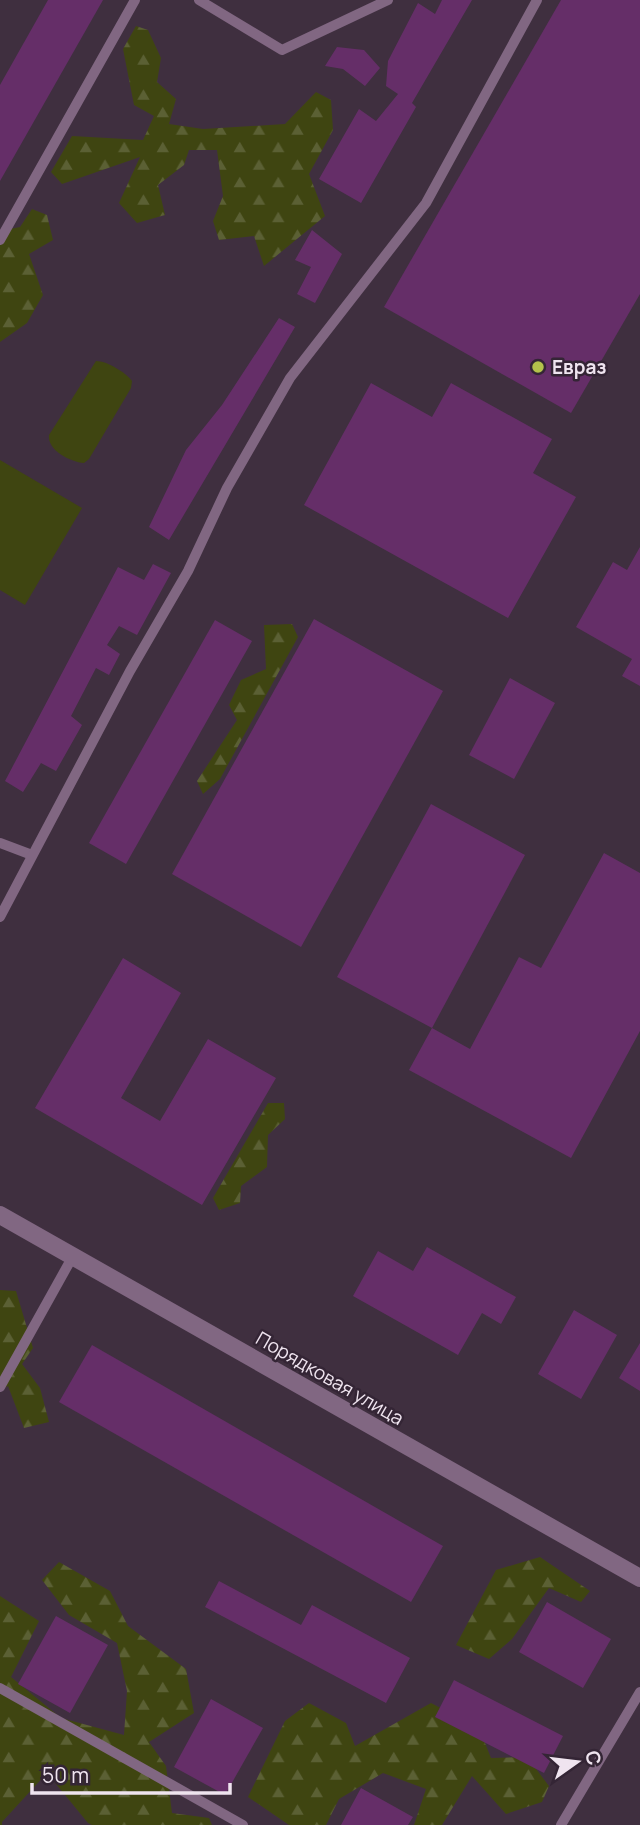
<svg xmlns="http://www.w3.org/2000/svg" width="640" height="1825" font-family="Manrope,sans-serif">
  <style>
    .green { fill: #3f4511 }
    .forest { fill: url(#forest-firs) }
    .building { fill: #652e68 }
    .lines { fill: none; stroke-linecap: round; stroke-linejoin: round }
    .service { stroke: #816782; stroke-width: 10 }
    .minor { stroke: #816782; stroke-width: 18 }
    .poi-dot { fill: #b3c24b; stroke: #342535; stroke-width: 2.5 }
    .labels { text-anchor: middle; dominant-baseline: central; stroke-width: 5; stroke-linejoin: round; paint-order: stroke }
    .poi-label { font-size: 19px; font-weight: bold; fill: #efe4ef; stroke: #342535; text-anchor: start }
    .street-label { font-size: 19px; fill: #efe4ef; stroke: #342535 }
  </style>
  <defs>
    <pattern id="forest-firs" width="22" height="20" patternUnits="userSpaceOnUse" patternTransform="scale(1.75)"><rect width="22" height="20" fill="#3f4511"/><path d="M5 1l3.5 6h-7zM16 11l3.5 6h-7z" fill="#5b6034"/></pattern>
  </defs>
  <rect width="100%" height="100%" fill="#3f2f3f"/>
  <g class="green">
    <path d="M96,361C107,361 125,372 132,381L131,388L89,459L84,463C70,462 47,450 49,435Z"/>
    <path d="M0,460L82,508L25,605L0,590Z"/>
  </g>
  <g class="forest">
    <path d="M136,26L148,30L161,58L157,82L176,99L169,124L203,129L285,124L316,92L331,100L333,130L309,174L325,216L264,266L254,236L219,240L213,221L223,196L217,150H189L184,165L158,185L165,215L137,223L119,203L140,157L62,184L51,172L72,136L143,140L154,116L134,105L123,49Z"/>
    <path d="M32,209L47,215L53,240L29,254L43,295L27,323L0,342V231L20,227Z"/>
    <path d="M292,624L298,637L220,779L203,794L197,781L237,720L229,705L241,680L266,669L264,625Z"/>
    <path d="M268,1103H284L285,1119L268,1135L267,1167L241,1186L240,1203L219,1210L213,1198Z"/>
    <path d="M0,1290L16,1291L33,1348L22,1364L40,1388L49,1422L24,1428L8,1386L0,1390Z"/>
    <path d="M540,1557L590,1591L581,1602L549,1588L512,1639L489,1659L456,1645L496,1570Z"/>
    <path d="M59,1562L110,1591L128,1626L186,1669L194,1713L149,1742L166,1766L172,1813L209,1818L212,1825H92L88,1823L47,1773L2,1822V1825H0V1596L39,1621L11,1677L61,1718L124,1735L127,1691L117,1643L69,1615L42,1580Z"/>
    <path d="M309,1703L346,1723L355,1746L431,1703L479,1728L491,1758L527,1757L549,1786L542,1802L506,1814L472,1776L442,1825H414L426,1789L383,1773L339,1799L326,1825H289L248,1797L285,1721Z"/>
  </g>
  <g class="building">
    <path d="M48,0H103L0,181V85Z"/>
    <path d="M442,0H472L412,103L416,107L361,203L319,179L359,109L376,121L398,94L386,86L388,61L418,3L435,14Z"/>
    <path d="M561,0H640V294L571,413L384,307Z"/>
    <path d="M337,47L364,50L380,68L365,86L343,69L325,66Z"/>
    <path d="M312,230L342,254L315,303L297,294L311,267L295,260Z"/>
    <path d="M279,318L295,327L169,540L149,527L186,450L222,405Z"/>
    <path d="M371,383L432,417L451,383L552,439L533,473L576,497L508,618L304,505Z"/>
    <path d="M640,547V686L622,676L632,659L576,627L613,562L627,570Z"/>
    <path d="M153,564L171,573L137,635L119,626L107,645L120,654L109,675L96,668L71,716L82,725L56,771L41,763L23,792L5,781L118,567L144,580Z"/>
    <path d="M314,619L443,691L301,947L172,874Z"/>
    <path d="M215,620L252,641L126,864L89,843Z"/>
    <path d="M510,678L555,703L514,779L469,755Z"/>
    <path d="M431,804L525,855L432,1028L337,977Z"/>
    <path d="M604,853L640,873V1031L571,1158L409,1070L432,1028L470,1049L519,957L541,968Z"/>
    <path d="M123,958L181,993L121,1098L160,1121L208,1039L276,1078L202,1205L35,1108Z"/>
    <path d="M427,1247L516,1297L501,1324L482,1313L458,1355L353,1296L378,1251L413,1271Z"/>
    <path d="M574,1310L617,1335L581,1399L538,1374Z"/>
    <path d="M640,1343V1391L619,1378Z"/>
    <path d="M92,1345L443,1546L411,1602L59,1402Z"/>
    <path d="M219,1581L301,1625L312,1605L410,1658L386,1703L205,1607Z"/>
    <path d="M547,1602L611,1639L583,1688L519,1652Z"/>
    <path d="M56,1616L108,1645L70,1713L18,1684Z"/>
    <path d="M454,1680L563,1736L544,1773L435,1717Z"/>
    <path d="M211,1699L263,1728L225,1795L174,1767Z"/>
    <path d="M361,1788L413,1817L408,1825H341Z"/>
  </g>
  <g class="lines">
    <g class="service">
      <path d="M199,0L282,50L388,0"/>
      <path d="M0,240L135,0"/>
      <path d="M0,843L32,855"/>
      <path d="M0,917L130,671L188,571L227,488L290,378L426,203L537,0"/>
      <path d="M0,1387L73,1256"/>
      <path d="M0,1688L243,1825"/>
      <path d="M561,1825L640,1692"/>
    </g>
    <path class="minor" d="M0,1215L640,1578"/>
  </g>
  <circle class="poi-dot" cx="538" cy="367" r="7"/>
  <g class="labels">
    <g class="poi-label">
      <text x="552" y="367">Евраз</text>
    </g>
    <g class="street-label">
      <text transform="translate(330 1378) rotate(30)">Порядковая улица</text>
    </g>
  </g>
  <g transform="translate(577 1762) rotate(76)" stroke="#342535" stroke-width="5" paint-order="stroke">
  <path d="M0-5L12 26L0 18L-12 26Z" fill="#efe4ef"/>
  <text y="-10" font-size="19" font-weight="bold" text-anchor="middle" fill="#efe4ef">С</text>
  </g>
  <path d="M32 1783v10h198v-10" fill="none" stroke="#efe4ef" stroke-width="3.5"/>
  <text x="42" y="1783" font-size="21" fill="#efe4ef" stroke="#342535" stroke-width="5" paint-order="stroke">50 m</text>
</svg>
